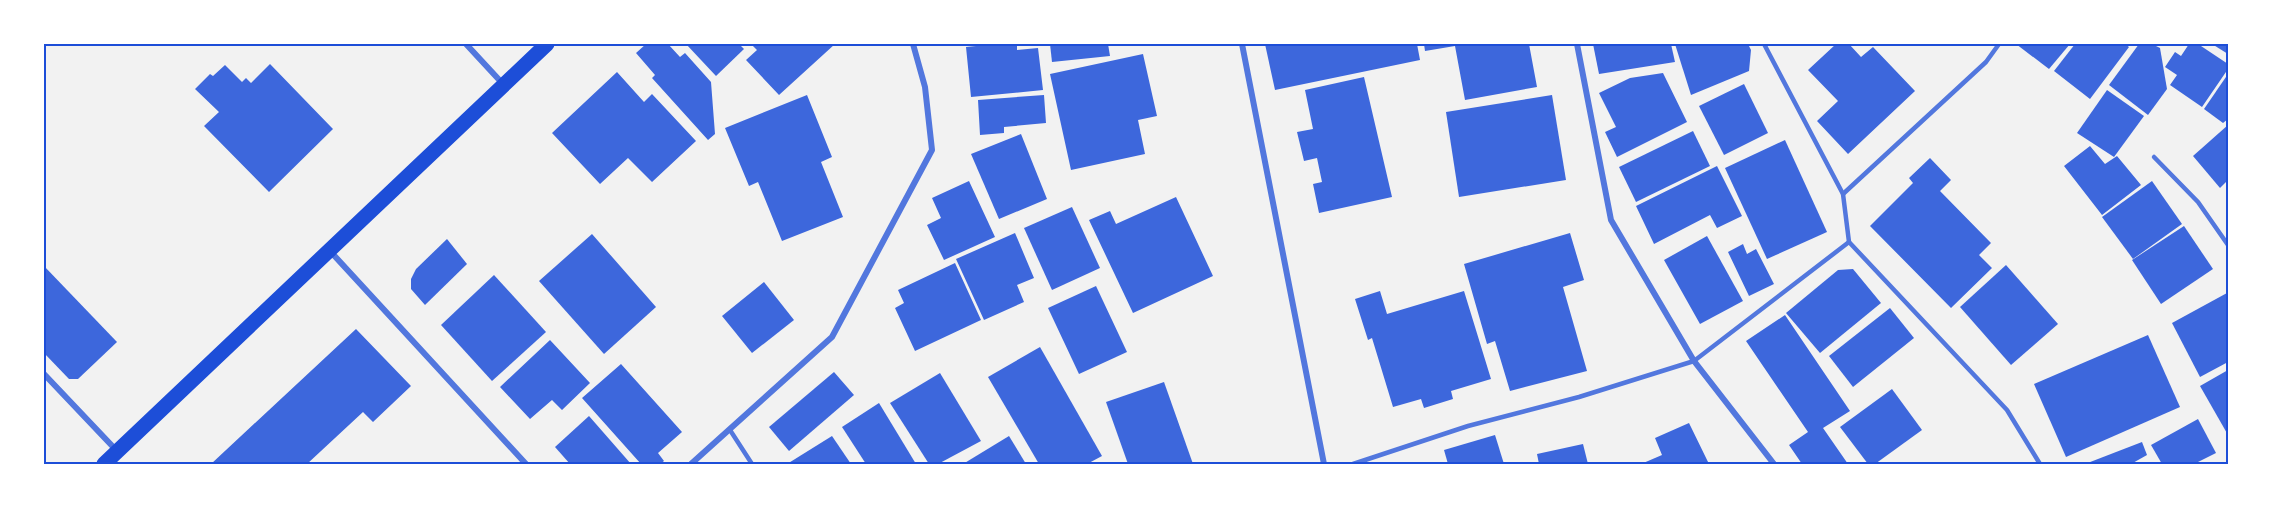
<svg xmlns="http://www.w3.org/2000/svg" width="2272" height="508" font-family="'Public Sans',sans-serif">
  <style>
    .building { fill: #3d67dc }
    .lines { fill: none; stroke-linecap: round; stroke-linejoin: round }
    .service { stroke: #5277de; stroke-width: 4.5 }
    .minor { stroke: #5277de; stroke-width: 6 }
    .primary { stroke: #1d4ed8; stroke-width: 15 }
    .neatline { fill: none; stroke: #1d4ed8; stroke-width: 2 }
  </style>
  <rect width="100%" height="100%" fill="#f2f2f2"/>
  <g class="building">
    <path d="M646,44H668L680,57L685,53L711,82L715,134L708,140L652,78L655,75L636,53Z"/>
    <path d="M686,44H739L744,49L716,76Z"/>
    <path d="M751,44H835L779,95L746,60L757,50Z"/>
    <path d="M996,44H1017V50L1038,48L1043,90L971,97L966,47Z"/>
    <path d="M1050,44H1108L1110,56L1052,62Z"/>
    <path d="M1265,44H1417L1420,60L1275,90Z"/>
    <path d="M1424,44H1529L1537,87L1465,100L1455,46L1425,51Z"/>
    <path d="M1593,44H1671L1675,62L1599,74Z"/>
    <path d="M1675,44H1748L1751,50L1749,71L1691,95Z"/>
    <path d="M1836,44H1849L1861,57L1873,47L1915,91L1848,154L1817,121L1838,101L1808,70Z"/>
    <path d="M2016,44H2070L2049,69Z"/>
    <path d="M2075,44H2125L2129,47L2090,99L2054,71Z"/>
    <path d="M2139,44H2152L2160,48L2167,89L2148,115L2109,85Z"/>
    <path d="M2189,44H2198L2228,64V69L2202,107L2170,85L2177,75L2165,67L2175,52L2181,56Z"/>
    <path d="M2212,44H2228V54Z"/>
    <path d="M1143,54L1157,116L1138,120L1145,154L1071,170L1050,74Z"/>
    <path d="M270,64L333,129L269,192L204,126L219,112L195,89L210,74L213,76L225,65L242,82L246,78L251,83Z"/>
    <path d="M617,72L644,102L652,94L696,141L652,182L628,158L600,184L552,133Z"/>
    <path d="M1663,73L1687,122L1617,157L1605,132L1616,127L1599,93L1630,78Z"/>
    <path d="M2228,74V119L2223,123L2204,109Z"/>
    <path d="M1364,77L1392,197L1319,213L1313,184L1322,182L1317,158L1304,161L1297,132L1313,129L1305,90Z"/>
    <path d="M1744,84L1768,133L1724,155L1699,106Z"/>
    <path d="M2107,90L2144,116L2114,157L2077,133Z"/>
    <path d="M807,95L832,157L821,162L843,217L782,241L758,182L749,186L725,128Z"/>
    <path d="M1044,95L1046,123L1004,127V133L980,135L978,100Z"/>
    <path d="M1552,95L1566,180L1459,197L1446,112Z"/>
    <path d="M2228,125V180L2220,188L2193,156Z"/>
    <path d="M1693,131L1710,166L1636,202L1619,167Z"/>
    <path d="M1021,134L1047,199L999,219L971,154Z"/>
    <path d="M1785,140L1827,232L1767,259L1725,168Z"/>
    <path d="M2090,146L2105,164L2117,156L2141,185L2102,215L2064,166Z"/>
    <path d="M1930,158L1951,180L1940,191L1991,243L1979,255L1992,268L1951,308L1870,226L1913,183L1909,178Z"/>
    <path d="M1717,166L1742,216L1717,228L1710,215L1654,244L1636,206Z"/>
    <path d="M969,181L995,237L944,260L927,225L941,218L932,198Z"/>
    <path d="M2152,181L2182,224L2133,259L2102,217Z"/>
    <path d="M1176,197L1213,276L1133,313L1089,220L1110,211L1116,224Z"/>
    <path d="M1072,207L1100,268L1052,290L1024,228Z"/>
    <path d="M2184,226L2213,269L2161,304L2132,260Z"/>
    <path d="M1015,233L1034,278L1017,285L1024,302L984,320L956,259Z"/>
    <path d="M1570,233L1584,280L1563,287L1587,371L1510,391L1495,341L1487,344L1464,264Z"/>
    <path d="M592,234L656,307L604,354L539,281Z"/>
    <path d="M1707,236L1743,301L1700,324L1664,260Z"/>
    <path d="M447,239L467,264L425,305L411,289V279L416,269Z"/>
    <path d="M1743,244L1747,254L1756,249L1774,284L1749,296L1728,252Z"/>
    <path d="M955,263L981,320L915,351L895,308L904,303L898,290Z"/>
    <path d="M2006,265L2058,324L2011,365L1960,307Z"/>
    <path d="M44,266L117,342L78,379H69L44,353Z"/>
    <path d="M1853,269L1881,303L1820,353L1786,313L1838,270Z"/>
    <path d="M494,275L546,332L492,381L441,325Z"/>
    <path d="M764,282L794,320L752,353L722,316Z"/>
    <path d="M1096,286L1127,352L1079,374L1048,308Z"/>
    <path d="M1380,291L1387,314L1464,291L1491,379L1451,391L1453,399L1424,408L1421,399L1393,407L1372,338L1368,340L1355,299Z"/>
    <path d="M2227,293L2228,362L2200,377L2172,323Z"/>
    <path d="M1890,308L1914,338L1853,387L1829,356Z"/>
    <path d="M1785,315L1850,411L1823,428L1848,464H1802L1789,445L1808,432L1746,341Z"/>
    <path d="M356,329L411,386L373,422L363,412L307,464H211Z"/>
    <path d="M2148,335L2180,407L2066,457L2034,384Z"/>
    <path d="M550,340L590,383L562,410L552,400L530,419L500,387Z"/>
    <path d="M1040,347L1102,456L1087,464H1039L988,377Z"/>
    <path d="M621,364L682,432L658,453L664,461L660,464H641L582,398Z"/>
    <path d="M2228,370V435L2200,386Z"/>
    <path d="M834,372L854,395L789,451L769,427Z"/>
    <path d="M940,373L981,441L938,464H929L890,403Z"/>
    <path d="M1164,382L1193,464H1128L1106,402Z"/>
    <path d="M1892,389L1922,430L1875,464H1868L1840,427Z"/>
    <path d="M879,403L916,464H866L842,427Z"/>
    <path d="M589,416L631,464H570L555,447Z"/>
    <path d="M2198,419L2216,453L2194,464H2162L2151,445Z"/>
    <path d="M1689,423L1709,464H1641L1662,455L1655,438Z"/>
    <path d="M1495,435L1504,464H1448L1444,450Z"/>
    <path d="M832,436L851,464H787Z"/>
    <path d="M1009,436L1026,464H963Z"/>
    <path d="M2142,442L2147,455L2131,464H2085Z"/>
    <path d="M1583,444L1588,464H1539L1537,454Z"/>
  </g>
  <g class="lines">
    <g class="service">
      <path d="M1764,44L1843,194L1849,242L2007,410L2040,464"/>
      <path d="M2154,157L2198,202L2228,245"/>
      <path d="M1843,194L1986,62L1999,44"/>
      <path d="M730,430L752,464"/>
      <path d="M1353,464L1468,426L1579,397L1694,361L1849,242"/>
    </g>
    <g class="minor">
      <path d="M466,44L503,84"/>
      <path d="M1242,44L1324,464"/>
      <path d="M1577,44L1611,220L1694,361L1774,464"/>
      <path d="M330,251L526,464"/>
      <path d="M44,374L117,451"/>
      <path d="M691,464L832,337L932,150L925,87L913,44"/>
    </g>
    <path class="primary" d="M104,464L547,44"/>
  </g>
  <rect width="2272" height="508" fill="none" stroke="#ffffff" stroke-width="90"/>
  <rect x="45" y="45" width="2182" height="418" class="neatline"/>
</svg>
